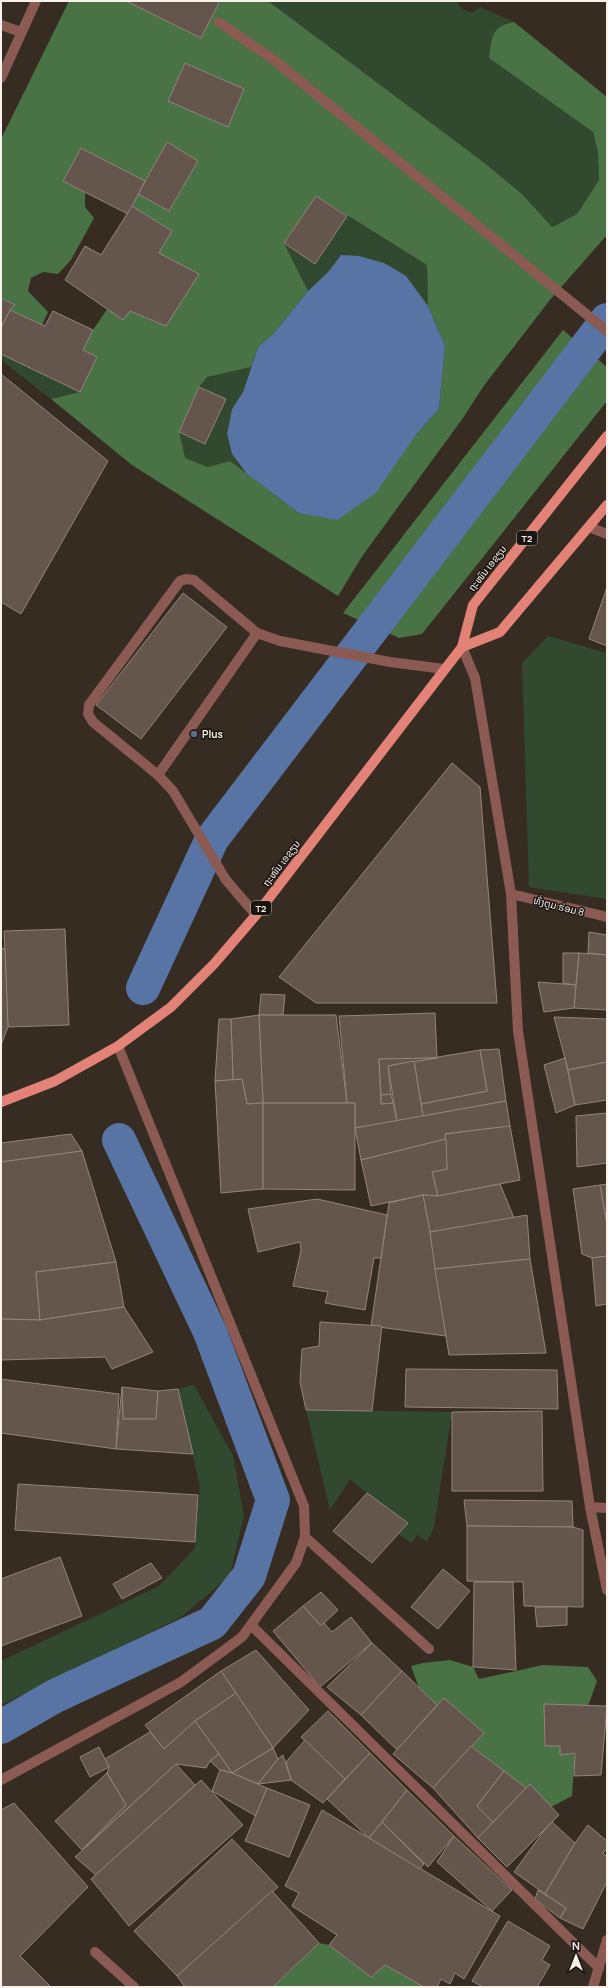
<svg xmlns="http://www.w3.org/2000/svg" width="608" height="1988" font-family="Manrope,'Noto Sans Lao',sans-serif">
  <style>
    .green { fill: #314a2f }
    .forest { fill: #497245; fill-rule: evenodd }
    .water { fill: #5774a5 }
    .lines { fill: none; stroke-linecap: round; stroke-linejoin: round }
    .canal { stroke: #5774a5; stroke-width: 34 }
    .building { fill: #64564c; stroke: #94857a }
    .service { stroke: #8a5a53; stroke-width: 10 }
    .minor { stroke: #8a5a53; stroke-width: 10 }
    .primary { stroke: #e38276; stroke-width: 10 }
    .service-dot { fill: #5c6f8a; stroke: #1a1511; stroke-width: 1.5 }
    .labels { text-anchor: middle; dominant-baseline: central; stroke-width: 3; stroke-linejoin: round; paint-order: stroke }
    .shield { fill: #1a1511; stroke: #b6b0aa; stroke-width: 1 }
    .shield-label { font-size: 9px; font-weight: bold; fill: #f9f2eb }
    .street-label { font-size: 10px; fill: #f9f2eb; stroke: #1a1511 }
    .poi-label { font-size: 10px; font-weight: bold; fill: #f9f2eb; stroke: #1a1511; text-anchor: start }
  </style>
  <rect width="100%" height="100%" fill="#372c21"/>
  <g class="green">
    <path d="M268,1H456L462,9L472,13L480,7L514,22L503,24L490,58L593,132L598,152L599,180L577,214L551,227L522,194L482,161Z"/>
    <path d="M347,216L427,265L428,306L406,276L341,255L329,271L308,291L284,243L315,264Z"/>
    <path d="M1,354L80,392L51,399L1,360Z"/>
    <path d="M251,367L243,392L232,409L227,434L232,454L247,474L230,461L208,467L184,458L179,432L205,444L226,399L199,387L207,376Z"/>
    <path d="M548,636L607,653V899L529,887L522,663Z"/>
    <path d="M194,1385L233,1456L244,1515L230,1576L181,1617L1,1705V1661L159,1586L195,1548L200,1488L178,1389Z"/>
    <path d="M306,1410L452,1412L434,1527L427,1542L417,1535L412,1543L398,1534L408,1523L367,1493L350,1479L330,1510Z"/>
  </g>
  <g class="forest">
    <path d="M69,1H126L201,38L220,1H268L482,161L522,194L552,227L577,214L599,180L598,152L593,132L489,58C492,38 491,26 514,22L607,97V235L549,301L483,387L463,418L363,555L338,596L132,465L51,399L80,392L97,357L83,350L93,330L108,308L122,320L130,311L166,326L159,253L171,231L132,206L138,194L169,211L198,161L167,143L145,181L81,148L63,181L85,192V207L94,218L71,260L58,274L43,272L31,278L28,291L48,312L42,325L10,310L15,305L1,298V139ZM185,63L244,89L228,127L169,101ZM316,196L427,265L428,306L445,346L439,409L415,436L299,513L230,461L208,467L185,458L179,432L199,387L207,377L251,367L258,347L274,333L308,291L284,243Z"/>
    <path d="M563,330L607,367V401L422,634L399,638L343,613Z"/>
    <path d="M450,1660L473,1667L479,1679L543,1665L588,1667L597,1681L588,1706L544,1704L545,1746H560V1755L575,1753L572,1796L551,1807L471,1746L484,1733L444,1698L437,1705L419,1688L411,1666L423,1663Z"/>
    <path d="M319,1943L329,1945L371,1977L385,1965L424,1987H273Z"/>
  </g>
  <path class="water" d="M341,255L359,256L384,263L406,276L428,306L445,346L439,409L415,436L376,493L337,520L299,513L247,474L232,454L227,434L232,409L243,392L258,347L274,333L308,291L329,271Z"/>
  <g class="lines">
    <g class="canal">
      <path d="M143,988L212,839L607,320"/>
      <path d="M1,1727L55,1696L212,1623L249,1576L273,1500L210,1332L119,1140"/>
    </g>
  </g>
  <g class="building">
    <path d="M126,1H220L201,38Z"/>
    <path d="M185,63L244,89L228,127L168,101Z"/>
    <path d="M167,142L198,161L169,211L138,194Z"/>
    <path d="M81,148L145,181L128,214L63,181Z"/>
    <path d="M316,196L347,216L315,264L284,243Z"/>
    <path d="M132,206L172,231L159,253L199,274L166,326L130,311L123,320L65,280L85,246L101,255Z"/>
    <path d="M1,298L15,305L10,310L1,328Z"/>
    <path d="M10,310L45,326L53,311L93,330L83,350L97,357L80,392L1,354V328Z"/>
    <path d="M1,374L108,461L21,614L1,602Z"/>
    <path d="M199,387L226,399L205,444L179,432Z"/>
    <path d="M607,587V646L589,639Z"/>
    <path d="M183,593L227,627L141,739L96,705Z"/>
    <path d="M452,763L480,787L497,1003H316L279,977Z"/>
    <path d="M65,929L69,1025L8,1027L4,931Z"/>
    <path d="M589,932L607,935V955L588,953Z"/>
    <path d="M1,948L5,949L8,1027L1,1045Z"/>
    <path d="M563,953H579L576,985L563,983Z"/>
    <path d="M579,953L607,955V1010L574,1008Z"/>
    <path d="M538,982L576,985L574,1008L544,1012Z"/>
    <path d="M261,994L285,995L283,1015H259Z"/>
    <path d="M435,1013L437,1058L379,1059L381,1104L393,1103L397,1121L355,1128V1103H347L339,1016Z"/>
    <path d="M259,1015H336L347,1103H263Z"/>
    <path d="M259,1015L263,1103L247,1104L242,1079L233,1080L231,1019Z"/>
    <path d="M554,1017L607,1019V1062L568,1070Z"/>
    <path d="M219,1019H231L233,1080L215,1081Z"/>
    <path d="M499,1049L506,1101L423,1116L421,1104L487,1091L480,1050Z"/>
    <path d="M480,1050L487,1091L421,1104L414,1061Z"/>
    <path d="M437,1058L388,1066L391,1094L381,1095L379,1059Z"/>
    <path d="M565,1058L575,1105L556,1113L544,1065Z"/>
    <path d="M414,1061L423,1116L397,1121L388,1066Z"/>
    <path d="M607,1062V1100L575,1105L568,1070Z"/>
    <path d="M242,1079L247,1104L263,1103V1189L221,1193L215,1081Z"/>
    <path d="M391,1094L393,1103L381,1104V1095Z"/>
    <path d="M506,1101L510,1126L445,1134L446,1139L361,1160L355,1128Z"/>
    <path d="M263,1103H355V1190L263,1189Z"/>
    <path d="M607,1113V1163L577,1167L576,1116Z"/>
    <path d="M510,1126L520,1180L438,1196L432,1172L447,1169L445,1134Z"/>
    <path d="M71,1134L82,1151L1,1162V1143Z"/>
    <path d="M446,1139L447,1169L432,1172L438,1196L423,1195L371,1206L361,1160Z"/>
    <path d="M82,1151L116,1262L36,1272L40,1320L1,1319V1162Z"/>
    <path d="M500,1184L514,1218L430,1232L423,1195L438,1196Z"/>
    <path d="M607,1184V1225L600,1185Z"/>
    <path d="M600,1185L607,1225V1256L592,1258L582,1254L573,1189Z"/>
    <path d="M423,1195L430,1232L446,1336L371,1326L389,1203Z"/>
    <path d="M317,1199L387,1215L381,1258H374L365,1310L325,1303L328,1292L293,1286L301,1250L300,1242L258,1252L248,1209Z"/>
    <path d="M527,1215L530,1259L435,1269L430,1232Z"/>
    <path d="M607,1256V1304L596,1306L592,1258Z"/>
    <path d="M530,1259L546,1353L449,1355L435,1269Z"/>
    <path d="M116,1262L124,1307L40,1320L36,1272Z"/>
    <path d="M124,1307L153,1352L112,1369L105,1357L1,1360V1319L40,1320Z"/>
    <path d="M320,1322L382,1326L372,1411L306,1410L300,1382L302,1349L319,1346Z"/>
    <path d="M406,1369L557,1370L558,1409L405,1407Z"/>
    <path d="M1,1379L119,1394L116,1449L1,1433Z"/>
    <path d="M122,1387L158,1391L156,1419H123Z"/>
    <path d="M122,1387L123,1419H156L158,1391L178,1389L193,1454L116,1449Z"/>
    <path d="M542,1411L543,1491H452V1412Z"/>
    <path d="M18,1484L198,1495L195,1542L15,1530Z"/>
    <path d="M367,1493L408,1523L372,1563L333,1531Z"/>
    <path d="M464,1500L572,1501L573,1527L467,1526Z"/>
    <path d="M467,1526L573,1527L583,1530V1607L524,1606L523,1582L467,1581Z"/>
    <path d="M60,1557L82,1616L1,1646V1579Z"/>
    <path d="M151,1563L162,1578L122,1599L113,1584Z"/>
    <path d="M443,1569L470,1591L438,1629L411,1607Z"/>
    <path d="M474,1582H513L516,1670L473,1667Z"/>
    <path d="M321,1592L338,1610L321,1626L303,1606Z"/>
    <path d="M303,1606L321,1626L324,1623L332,1632L351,1617L372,1643L320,1687L273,1631Z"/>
    <path d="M535,1607H567V1625L537,1627Z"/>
    <path d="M372,1643L402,1671L361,1715L327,1687Z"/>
    <path d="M256,1650L309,1710L273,1748L221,1671Z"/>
    <path d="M221,1671L236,1693L195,1721L164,1749L145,1725Z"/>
    <path d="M402,1671L437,1705L397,1750L361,1715Z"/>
    <path d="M236,1693L273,1748L232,1773L195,1721Z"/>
    <path d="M444,1698L484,1733L433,1788L393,1754Z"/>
    <path d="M544,1704L607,1706L601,1775L574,1776L575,1753L560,1755V1746H545Z"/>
    <path d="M328,1711L370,1753L345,1779L301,1737Z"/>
    <path d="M195,1721L219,1754L210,1761L206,1768L176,1764L82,1850L126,1805L107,1773L109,1767L105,1759L150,1732L164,1749Z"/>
    <path d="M305,1740L345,1779L323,1803L291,1780L286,1762Z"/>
    <path d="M471,1746L504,1771L477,1806L493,1822L478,1838L433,1788Z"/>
    <path d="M99,1747L109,1767L90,1777L80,1757Z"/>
    <path d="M273,1748L278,1759L258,1784L232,1773Z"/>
    <path d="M370,1753L407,1790L369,1838L327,1799Z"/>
    <path d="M219,1754L232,1773L220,1770L210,1761Z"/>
    <path d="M283,1755L291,1780L258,1784L278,1759Z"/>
    <path d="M176,1764L195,1785L96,1875L75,1857Z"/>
    <path d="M220,1770L232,1773L267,1788L256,1816L212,1791Z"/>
    <path d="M504,1771L526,1788L493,1822L477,1806Z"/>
    <path d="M107,1773L126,1805L82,1850L55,1821Z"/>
    <path d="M201,1780L243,1825L129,1926L91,1879Z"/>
    <path d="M530,1784L559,1815L507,1867L478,1838Z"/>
    <path d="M267,1788L310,1805L289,1857L245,1841Z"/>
    <path d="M407,1790L454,1836L428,1867L382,1822Z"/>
    <path d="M14,1803L88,1887L20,1956L51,1987H1V1810Z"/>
    <path d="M322,1810L500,1916L464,1979L455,1973L450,1984L441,1979L437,1987H424L385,1965L371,1977L329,1945L337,1935L292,1906L299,1893L285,1886Z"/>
    <path d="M382,1822L424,1864L420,1869L369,1838Z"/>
    <path d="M552,1822L575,1843L545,1894L514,1872L543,1832Z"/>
    <path d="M588,1825L607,1841V1849L603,1853L607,1857V1882L583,1929L560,1918L566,1908L545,1894L575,1843Z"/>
    <path d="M454,1836L512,1890L492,1911L437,1862Z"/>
    <path d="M232,1839L278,1887L177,1976L134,1931Z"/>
    <path d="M538,1890L566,1908L560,1918L535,1899Z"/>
    <path d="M272,1891L319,1943L273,1987H185L177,1976Z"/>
    <path d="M508,1921L550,1946L542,1960L550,1965L537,1987H483L472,1981Z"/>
  </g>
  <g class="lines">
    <g class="service">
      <path d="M219,22L274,60L607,331"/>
      <path d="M158,775L93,722L88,714L89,705L180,581L186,579L194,580L257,633"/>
      <path d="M256,915L226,880L173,791L158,775L257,633L280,641L390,662L444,669"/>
      <path d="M95,1952L134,1987"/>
    </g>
    <g class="minor">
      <path d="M1,25L21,32"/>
      <path d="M1,78L36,1"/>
      <path d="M589,527L607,534"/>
      <path d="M462,647L475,678L511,894L518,1031L590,1507L607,1590"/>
      <path d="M511,894L607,917"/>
      <path d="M590,1507L607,1508"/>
      <path d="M305,1537L429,1649"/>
      <path d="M251,1625L599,1968"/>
      <path d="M1,1780L181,1682L242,1637L296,1563L305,1537L304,1506L118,1046"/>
      <path d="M593,1987L607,1940"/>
    </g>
    <g class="primary">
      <path d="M462,647L500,632L607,505"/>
      <path d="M1,1102L55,1081L118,1046L171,1007L214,964L256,915L462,647L473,605L607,436"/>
    </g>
  </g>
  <circle class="service-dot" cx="194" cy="734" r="4"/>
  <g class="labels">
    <g class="shield">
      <rect x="517" y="531" width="20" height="14" rx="3"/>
      <rect x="251" y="901" width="20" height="14" rx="3"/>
    </g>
    <g class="shield-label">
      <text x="527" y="538">T2</text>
      <text x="261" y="908">T2</text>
    </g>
    <g class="street-label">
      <text transform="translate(487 568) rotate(-52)">ຖະໜົນ ເອຊຽນ</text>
      <text transform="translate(281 863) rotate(-53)">ຖະໜົນ ເອຊຽນ</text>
      <text transform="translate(559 906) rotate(14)">ທົ່ງຕູມ ຮ່ອມ 8</text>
    </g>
    <g class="poi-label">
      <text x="202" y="734">Plus</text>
    </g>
  </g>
  <rect width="608" height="1988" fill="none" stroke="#f9f2eb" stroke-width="4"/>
  <g transform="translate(576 1956)" stroke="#1a1511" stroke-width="3" paint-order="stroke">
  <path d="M0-3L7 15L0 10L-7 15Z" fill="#f9f2eb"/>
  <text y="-6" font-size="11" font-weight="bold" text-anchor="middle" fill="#f9f2eb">N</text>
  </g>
</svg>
